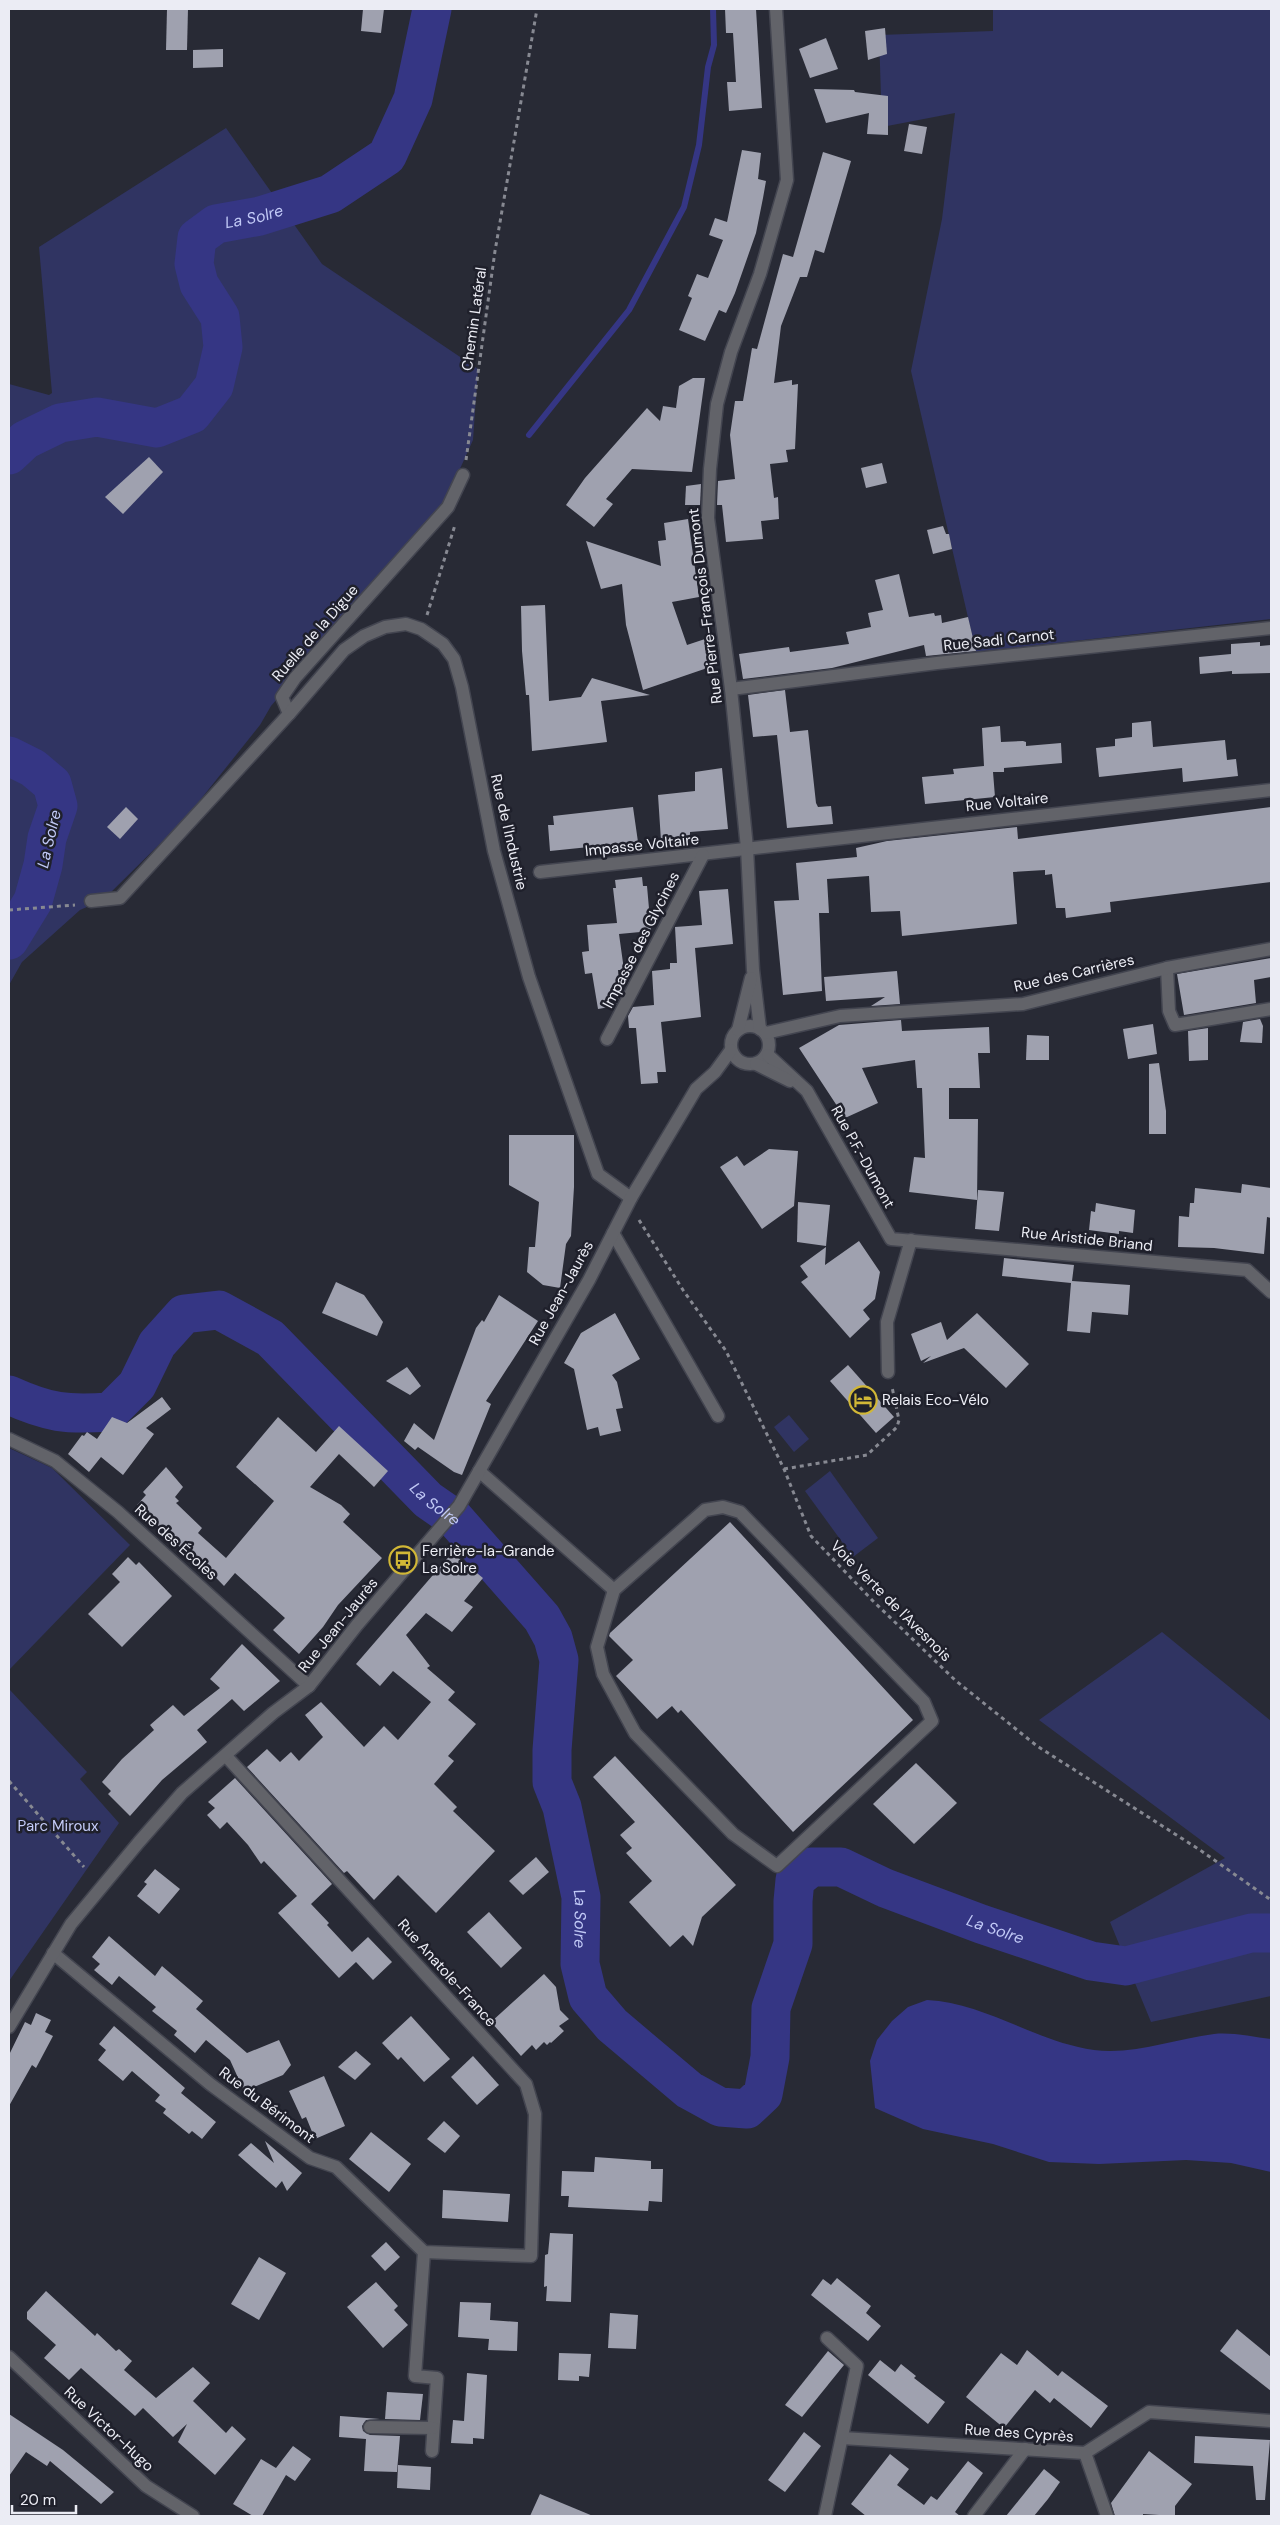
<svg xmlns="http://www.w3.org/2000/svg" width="1280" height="2525" font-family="'DM Sans',sans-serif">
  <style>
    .green { fill: #303462 }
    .water { fill: #353684 }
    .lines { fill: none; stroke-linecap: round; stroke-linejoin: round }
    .stream { stroke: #353684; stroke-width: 6 }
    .river { stroke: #353684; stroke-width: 39 }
    .building { fill: #9fa1af }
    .minor-casing { stroke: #434550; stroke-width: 15 }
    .path { stroke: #878992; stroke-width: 3; stroke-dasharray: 4 4; stroke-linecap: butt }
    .minor { stroke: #626369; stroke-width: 12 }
    .labels { text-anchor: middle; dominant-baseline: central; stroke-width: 5; stroke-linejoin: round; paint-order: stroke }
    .street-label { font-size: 15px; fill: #ebecf4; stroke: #1f202b }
    .poi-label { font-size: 15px; fill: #ebecf4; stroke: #1f202b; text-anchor: start }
    .park-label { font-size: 15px; fill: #c5ccf9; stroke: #1f202b }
    .water-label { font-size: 16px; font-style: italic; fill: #c1c9f6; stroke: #1f202b }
  </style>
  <rect width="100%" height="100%" fill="#282a35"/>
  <g class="green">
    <path d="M993,9H1271V619L976,652L911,371L942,219L955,113L882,127L879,35L993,31Z"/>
    <path d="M226,128L322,264L478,369L473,440L445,502L271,706L260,725L185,819L103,900L80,910L22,962L9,985V384L49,395L52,393L39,247Z"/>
    <path d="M789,1415L809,1439L794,1452L774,1427Z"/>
    <path d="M9,1448L52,1468L130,1545L9,1670Z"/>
    <path d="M830,1471L878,1538L853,1557L805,1491Z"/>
    <path d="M1162,1632L1271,1721V1996L1151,2022L1110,1922L1225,1858L1039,1720Z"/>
    <path d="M9,1689L87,1772L80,1779L119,1823L9,1981Z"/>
  </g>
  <path class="water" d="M927,2000C986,2003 1036,2042 1094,2050C1134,2055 1175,2039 1214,2034C1232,2032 1253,2037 1271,2039V2172L1231,2163L1186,2160L1099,2164L1049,2162L993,2144L923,2129L875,2108L870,2061L877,2040L892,2021L908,2007Z"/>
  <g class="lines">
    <path class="stream" d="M529,435L629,310L684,207L699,145L708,67L714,45L713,9"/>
    <g class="river">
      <path id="s1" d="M9,455L25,440L60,423L97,417L157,428L192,414L214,386L223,347L220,317L199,284L194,264L197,238L216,224L260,216L330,194L387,156L413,99L432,9"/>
      <path d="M9,756L33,768L52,784L58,806L47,838L43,865L33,901L9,940"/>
      <path id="s2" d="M9,1395C49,1413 66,1415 110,1412L137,1385L157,1344L184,1314L219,1310L270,1338L428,1500L454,1518L542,1618L553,1638L559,1660L552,1750V1782L562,1807L581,1897L580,1964L588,1997L612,2025L689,2090L720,2107L747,2109L763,2094L770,2057L771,2008L793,1944V1901L795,1880L811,1867H841L885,1888L981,1924L1091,1961L1126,1966L1251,1933H1271"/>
    </g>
  </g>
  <g class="building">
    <path d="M167,9H188L187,50H166Z"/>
    <path d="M363,9H384L381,33L361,31Z"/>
    <path d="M725,9H756L762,108L729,111L727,82H736L733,33H726Z"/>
    <path d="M885,28L887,54L868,60L865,31Z"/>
    <path d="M826,38L838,69L810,78L799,49Z"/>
    <path d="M223,49V67L193,68V50Z"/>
    <path d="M814,89L854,90L855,92L888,96V135L867,134L869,113L826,123Z"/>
    <path d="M909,124L927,127L922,154L904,151Z"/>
    <path d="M742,150L761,153L758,179L766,181L763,198L756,233L735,293L726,313L719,310L705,341L679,330L692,298L688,296L697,274L708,278L723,240L709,235L715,218L727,222Z"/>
    <path d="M823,152L851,161L824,253L815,250L807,277H800L781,326L774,383L792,380V385L798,384L795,449L786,450L788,462L770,464L774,498L778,497L779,519L761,521L763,539L726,542L722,505H717L718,481L735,479L730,435L735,401H743L752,348L757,349L783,254L793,257Z"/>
    <path d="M693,378H705L692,472L632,469L606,499L613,504L594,527L566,505L585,478L647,408L660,421L663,406L676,408L679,386Z"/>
    <path d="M149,457L163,472L123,514L105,497Z"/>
    <path d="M882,463L887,483L866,488L861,468Z"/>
    <path d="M701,484L700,505H685L686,486Z"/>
    <path d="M688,519L699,597L672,602L687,645L711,637L716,665L643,690L626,625L622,584L601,589L586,541L661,566L658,541L666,540L664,523Z"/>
    <path d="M943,526L946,534H949L952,549L933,554L927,530Z"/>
    <path d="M899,574L909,617L934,613L935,616L941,615L942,623L968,617L976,651L926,656L924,645L832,668L743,679L739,654L789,647L790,652L849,644L846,632L871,627L868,613L883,610L875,580Z"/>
    <path d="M545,605L549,701L581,697L592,678L650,695L601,701L607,742L532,751L529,695H526L522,651L521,606Z"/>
    <path d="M1260,642V646L1271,645V673L1232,674V671L1200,674L1199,657L1231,654V644Z"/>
    <path d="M785,690L790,732L808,730L816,803L818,807L831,806L833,824L787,828L777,735L753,737L748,695Z"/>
    <path d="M1151,721L1153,747L1225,740L1227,760L1236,759L1238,776L1183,782L1182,768L1099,777L1096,748L1115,746V739L1132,737V723Z"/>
    <path d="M1000,726L1001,742L1023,741L1026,742V746L1061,743L1062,763L1004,768V772H993L995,797L925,804L922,777L954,774L953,769L984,766L982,728Z"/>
    <path d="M722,768L728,829L690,832V838L661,841L658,795L695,791V772Z"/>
    <path d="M126,807L138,819L120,839L107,827Z"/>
    <path d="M633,807L638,842L550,851L548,825H554L553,816Z"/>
    <path d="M1271,807V882L1110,902L1111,912L1066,918L1065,908H1056L1052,874L1045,875V870L1013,872L1017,924L902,936L900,911L871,912L869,876L827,879L829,913H819L822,991L783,995L774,901L799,900L796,863L857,857L856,848L887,841L1017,827L1018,839Z"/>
    <path d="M642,877L643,886H647L651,931L619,934L624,970H618L620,996L615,1006L598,1009L592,973L585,974L582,952L589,951L587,925L617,923L613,888H616L615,880Z"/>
    <path d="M728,889L733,944L695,948L701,1017L661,1022L666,1072H657L658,1083L641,1084L636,1028H629L628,1016L633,1007L654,1005L652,971L670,969V963H677L675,927L702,925L699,891Z"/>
    <path d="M1271,958V977L1254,980L1256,1003L1184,1015L1177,974Z"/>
    <path d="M897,971L900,1004L871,1006L885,997L826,1001L824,977Z"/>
    <path d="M1260,1019L1263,1026L1262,1043L1240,1042L1243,1022Z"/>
    <path d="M901,1020L902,1031L989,1027L990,1053H978L980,1088H949V1119H978L977,1200L909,1192L914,1157L925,1158L922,1088H917L915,1060L862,1068L878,1103L845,1118L799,1048L839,1025Z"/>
    <path d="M1153,1024L1157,1054L1128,1059L1123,1029Z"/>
    <path d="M1208,1028V1060L1189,1061L1188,1031Z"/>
    <path d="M1027,1035L1049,1036V1060H1026Z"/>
    <path d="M1159,1063L1166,1111V1134H1149V1064Z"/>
    <path d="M509,1135H574V1187L571,1236L566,1244L560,1288L543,1285L527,1272L529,1247H535L539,1202L509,1185Z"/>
    <path d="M769,1149L798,1151L794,1206L762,1229L720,1167L737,1156L744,1166Z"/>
    <path d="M1242,1184L1271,1188V1218L1267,1217L1264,1254L1214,1248L1178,1247L1179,1216L1189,1217L1190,1203H1194L1195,1188L1241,1193Z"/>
    <path d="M978,1190L1004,1192L999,1231L975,1229Z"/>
    <path d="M798,1202L830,1205L826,1246L797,1242Z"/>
    <path d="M1096,1203L1135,1210L1133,1233L1119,1231V1234L1089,1230L1091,1211L1095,1212Z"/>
    <path d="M859,1241L880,1272L875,1299L863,1310L870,1319L850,1338L801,1282L808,1277L800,1266L826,1247L825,1265Z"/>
    <path d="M1004,1258L1074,1265L1072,1281L1130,1285L1128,1315L1092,1312L1090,1333L1067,1331L1071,1283L1002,1276Z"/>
    <path d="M336,1282L364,1295L383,1322L377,1336L322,1313Z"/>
    <path d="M499,1295L538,1321L486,1401L491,1404L462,1475L454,1472L418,1447L415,1450L404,1441L414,1423L434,1440L476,1328L482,1320L484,1322Z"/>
    <path d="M615,1313L640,1359L612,1375L617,1382L623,1408L616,1409L621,1431L600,1436L598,1427L587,1430L574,1369L564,1363L581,1333Z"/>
    <path d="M977,1313L1029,1364L1006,1388L964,1348L923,1363L931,1356L921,1361L911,1334L941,1322L947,1340Z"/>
    <path d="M848,1365L894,1417L876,1433L830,1381Z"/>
    <path d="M407,1367L421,1386L410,1395L386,1381Z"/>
    <path d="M162,1397L171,1409L146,1428L154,1434L123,1475L101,1457L89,1472L68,1454L82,1435L84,1436L87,1432L97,1439L112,1417L127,1423Z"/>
    <path d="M278,1417L316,1452L339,1426L388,1471L374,1487L339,1454L310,1487L341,1505L350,1514L343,1522L382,1558L338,1605L323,1627L299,1654L273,1630L285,1618L235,1573L224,1586L185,1546L183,1550L137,1505L146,1495L143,1492L166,1467L183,1487L175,1497L179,1501L176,1503L202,1528L198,1533L226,1558L274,1501L236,1467Z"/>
    <path d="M730,1522L913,1720L793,1832L681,1710L678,1713L672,1706L657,1719L616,1676L633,1660L609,1636L610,1633Z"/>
    <path d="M452,1553L483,1578L464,1601L473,1607L452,1632L426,1613L406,1635L430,1666L427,1668L455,1692L448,1700L476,1724L448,1756L454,1761L434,1784L457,1807L453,1811L495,1851L436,1913L398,1875L374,1900L347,1871L344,1873L247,1767L267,1749L280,1762L291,1752L299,1761L323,1737L305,1715L321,1702L364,1747L384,1726L398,1740L431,1702L393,1671L380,1686L356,1664Z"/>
    <path d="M128,1557L136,1565L139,1562L172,1596L122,1647L88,1614L120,1582L112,1574Z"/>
    <path d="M242,1644L280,1681L244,1711L232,1699L197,1730L207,1742L162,1780L130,1816L108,1794L111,1791L102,1782L122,1759L154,1730L150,1725L173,1705L184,1716L220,1688L210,1679Z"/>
    <path d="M615,1756L736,1885L702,1917L693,1946L683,1935L670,1947L629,1902L652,1881L626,1853L632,1848L620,1835L635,1822L593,1777Z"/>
    <path d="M916,1763L957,1803L914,1844L873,1804Z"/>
    <path d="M235,1778L332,1884L311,1904L329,1923L327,1925L352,1952L368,1937L392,1962L373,1980L356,1962L339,1978L278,1913L297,1896L264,1861L261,1864L248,1845L227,1822L220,1829L207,1815L215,1808L208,1802Z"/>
    <path d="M536,1857L549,1872L523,1895L509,1881Z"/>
    <path d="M155,1869L180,1889L159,1914L137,1896L147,1884L144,1882Z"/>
    <path d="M489,1912L522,1948L501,1968L467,1932Z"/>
    <path d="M109,1936L155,1976L162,1966L203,2001L196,2009L247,2053L279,2040L291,2065L283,2075L244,2091L230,2060L206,2040L195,2053L174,2035L177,2031L152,2011L156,2007L119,1976L112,1985L94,1970L100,1964L92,1957Z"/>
    <path d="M544,1974L556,1987L560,2010L569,2019L559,2026L564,2031L551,2043L550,2042L547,2045L544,2042L536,2050L532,2045L521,2056L491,2022Z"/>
    <path d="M36,2013L51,2020L45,2032L53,2036L36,2068L32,2065L9,2106V2055L25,2022L31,2025Z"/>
    <path d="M411,2016L450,2059L424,2082L401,2057L398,2060L382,2043Z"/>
    <path d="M114,2026L185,2088L181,2093L216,2122L202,2139L192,2131L189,2134L163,2113L166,2109L155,2101L160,2095L132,2071L123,2081L98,2060L106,2050L99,2044Z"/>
    <path d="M356,2051L371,2064L355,2080L338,2067Z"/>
    <path d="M473,2056L499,2085L477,2105L451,2077Z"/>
    <path d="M324,2076L345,2126L315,2139L306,2117L302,2119L289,2091Z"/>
    <path d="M444,2121L460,2136L445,2153L427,2139Z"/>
    <path d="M371,2132L411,2164L389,2192L349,2159Z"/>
    <path d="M265,2141L302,2173L287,2191L282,2181L276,2188L238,2155L251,2143L274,2163Z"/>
    <path d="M595,2157L651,2161V2169H663L662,2202L649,2201L648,2211L568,2207L569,2196H561L562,2171L594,2172Z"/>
    <path d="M443,2190L510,2194L508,2222L442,2218Z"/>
    <path d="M550,2233L573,2234L571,2302L546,2301L547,2286L544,2287L545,2255L548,2254Z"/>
    <path d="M386,2242L400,2257L385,2271L371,2256Z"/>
    <path d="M259,2257L286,2273L259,2320L231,2304Z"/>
    <path d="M837,2278L871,2306L866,2313L881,2326L868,2341L811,2295L823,2279L831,2285Z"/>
    <path d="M376,2282L398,2306L394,2310L408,2325L383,2348L347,2307Z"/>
    <path d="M46,2291L95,2336L97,2333L116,2351L119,2349L132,2361L124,2370L156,2398L193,2367L210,2383L193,2401L226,2433L232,2426L246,2439L215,2475L178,2442L187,2424L173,2437L143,2408L135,2416L81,2368L69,2380L44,2358L56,2345L27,2319V2312Z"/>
    <path d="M460,2302L491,2303L490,2320L518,2322L517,2351L488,2350L489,2339L458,2337Z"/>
    <path d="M610,2313L638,2315L636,2349L608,2348Z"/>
    <path d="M1237,2329L1271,2357V2391L1220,2351Z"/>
    <path d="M1027,2350L1058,2376L1062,2371L1108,2406L1091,2428L1054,2398L1050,2403L1035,2390L1004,2428L966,2397L1001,2353L1017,2365Z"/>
    <path d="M828,2351L844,2365L802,2417L785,2405Z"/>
    <path d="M559,2353L591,2354L589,2377L579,2376V2381L558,2380Z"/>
    <path d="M880,2360L895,2372L901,2364L916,2376L914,2378L945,2402L928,2424L868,2375Z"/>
    <path d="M467,2373L487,2375L484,2439L473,2438V2444L451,2443L453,2420L464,2421Z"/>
    <path d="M387,2392L423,2394L420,2420L385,2419Z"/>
    <path d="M9,2414L63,2450L114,2492L101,2504L50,2461L47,2466L26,2452L9,2476Z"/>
    <path d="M340,2416L380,2419L366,2420L362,2426L363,2431L370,2435L400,2436L397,2472L364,2471L366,2439L339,2437Z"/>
    <path d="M804,2432L821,2446L785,2492L768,2480Z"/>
    <path d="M1195,2436L1270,2440L1265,2500H1256L1253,2466L1194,2463Z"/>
    <path d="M293,2446L311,2459L295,2481L286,2475L262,2516H253L233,2504L261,2459L276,2468Z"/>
    <path d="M1149,2451L1192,2484L1175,2506V2516L1143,2514V2516H1115L1111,2503Z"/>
    <path d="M890,2454L909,2469L897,2485L924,2505L931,2496L937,2500L968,2461L983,2473L955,2512L960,2516H866L851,2504Z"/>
    <path d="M398,2465L431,2467L430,2490L397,2488Z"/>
    <path d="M1044,2469L1060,2482L1048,2499L1034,2516H1006Z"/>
    <path d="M540,2494L593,2516H530Z"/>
  </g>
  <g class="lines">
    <g class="minor-casing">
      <g id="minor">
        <path d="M731,689L937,663L1271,628"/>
        <path d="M289,714L282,697L295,678L448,507L463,475"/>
        <path d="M540,872L1271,790"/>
        <path d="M91,901L120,898L289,714L344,650L364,636L385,627L406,624L421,629L443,644L454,659L462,687L494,851L529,977L598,1174L631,1198"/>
        <path d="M1167,968L1169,1011L1175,1025L1271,1009"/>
        <circle cx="750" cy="1045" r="19"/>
        <path d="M760,1029L753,970L747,848L731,689L708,518L710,469L717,404L731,352L760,274L787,180L776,9"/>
        <path d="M738,1030L751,978"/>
        <path d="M766,1033L840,1016L1023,1004L1167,968L1271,949"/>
        <path d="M607,1039L703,855"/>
        <path d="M768,1055L807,1091L891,1239L1247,1270L1271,1292"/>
        <path d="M756,1064L790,1081"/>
        <path d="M613,1233L718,1416"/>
        <path d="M888,1372L887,1322L911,1240"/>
        <path d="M9,1439L55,1461L118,1512L309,1686"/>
        <path d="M479,1471L614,1590"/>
        <path d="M723,1507L740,1512L924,1702L932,1721L777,1866L733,1834L635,1733L603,1674L597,1647L614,1590L705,1510Z"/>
        <path d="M53,1953L210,2084L310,2158L336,2167L424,2252L531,2256L535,2114L526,2084L226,1756"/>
        <path d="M9,2027L71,1924L139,1842L182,1793L273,1713L309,1686L357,1625L459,1506L589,1280L631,1198L683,1111L696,1089L715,1072L731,1050"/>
        <path d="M424,2252L415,2376L437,2378L432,2451"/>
        <path d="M9,2357L146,2486L193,2516"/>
        <path d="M370,2427L433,2428"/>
        <path d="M842,2438L1085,2453L1149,2412L1271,2421"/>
        <path d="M1085,2453L1107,2516"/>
        <path d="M825,2516L857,2366L827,2338"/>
        <path d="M974,2516L1025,2449"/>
      </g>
    </g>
    <g class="path">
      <path d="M466,460L495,251L537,9"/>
      <path d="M427,615L455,525"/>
      <path d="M9,910L75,905"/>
      <path d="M639,1220L683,1290L726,1351L784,1469L811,1536L873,1601L955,1680L1037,1746L1200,1850L1271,1900"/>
      <path d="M784,1469L867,1455L897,1427L899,1420L892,1387"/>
      <path d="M9,1781L84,1867"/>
    </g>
    <use href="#minor" class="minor"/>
  </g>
  <defs>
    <g id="hotel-ring" transform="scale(1.4375)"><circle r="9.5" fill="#1f202b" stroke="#d1b736" stroke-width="1.5"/><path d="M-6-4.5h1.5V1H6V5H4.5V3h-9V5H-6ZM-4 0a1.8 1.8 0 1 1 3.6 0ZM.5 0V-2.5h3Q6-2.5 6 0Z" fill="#d1b736"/></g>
    <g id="bus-ring" transform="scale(1.4375)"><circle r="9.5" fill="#1f202b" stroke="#d1b736" stroke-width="1.5"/><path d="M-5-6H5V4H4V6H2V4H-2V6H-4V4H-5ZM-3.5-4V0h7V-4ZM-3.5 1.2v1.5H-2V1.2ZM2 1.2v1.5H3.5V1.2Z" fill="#d1b736"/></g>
  </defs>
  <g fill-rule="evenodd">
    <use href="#hotel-ring" x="863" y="1400"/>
    <use href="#bus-ring" x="403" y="1560"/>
  </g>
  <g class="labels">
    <g class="street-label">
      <text transform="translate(474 319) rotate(-82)">Chemin Latéral</text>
      <text transform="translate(705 606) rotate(-97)">Rue Pierre-François Dumont</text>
      <text transform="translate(315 633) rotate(-49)">Ruelle de la Digue</text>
      <text transform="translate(999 640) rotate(-6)">Rue Sadi Carnot</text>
      <text transform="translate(1007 802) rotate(-6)">Rue Voltaire</text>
      <text transform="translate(509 832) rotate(77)">Rue de l'Industrie</text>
      <text transform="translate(642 845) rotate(-6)">Impasse Voltaire</text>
      <text transform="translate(641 940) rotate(-63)">Impasse des Glycines</text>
      <text transform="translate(1074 973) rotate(-13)">Rue des Carrières</text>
      <text transform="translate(863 1157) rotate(61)">Rue P.F.-Dumont</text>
      <text transform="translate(1087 1239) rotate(6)">Rue Aristide Briand</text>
      <text transform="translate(561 1293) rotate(-61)">Rue Jean-Jaurès</text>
      <text transform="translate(176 1542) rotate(42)">Rue des Écoles</text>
      <text transform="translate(891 1601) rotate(45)">Voie Verte de l'Avesnois</text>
      <text transform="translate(338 1625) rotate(-51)">Rue Jean-Jaurès</text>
      <text transform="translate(447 1973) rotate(48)">Rue Anatole-France</text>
      <text transform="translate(267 2105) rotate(37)">Rue du Bérimont</text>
      <text transform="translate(109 2429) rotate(43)">Rue Victor-Hugo</text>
      <text transform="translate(1019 2433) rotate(4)">Rue des Cyprès</text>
    </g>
    <g class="poi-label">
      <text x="882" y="1400">Relais Eco-Vélo</text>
      <text x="422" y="1551">Ferrière-la-Grande<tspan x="422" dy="17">La Solre</tspan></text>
    </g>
    <g class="park-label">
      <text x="58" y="1826">Parc Miroux</text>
    </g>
    <g class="water-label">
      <text stroke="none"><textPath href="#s1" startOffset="451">La Solre</textPath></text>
      <text transform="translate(49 839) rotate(-77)">La Solre</text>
      <text stroke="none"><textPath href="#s2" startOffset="556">La Solre</textPath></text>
      <text stroke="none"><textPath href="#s2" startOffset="1021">La Solre</textPath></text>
      <text stroke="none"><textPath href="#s2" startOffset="1758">La Solre</textPath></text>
    </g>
  </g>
  <rect width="1280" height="2525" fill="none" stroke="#ebecf4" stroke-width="20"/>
  <path d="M12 2505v8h64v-8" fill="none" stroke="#ebecf4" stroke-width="2.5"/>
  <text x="20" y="2505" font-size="15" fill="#ebecf4" stroke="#1f202b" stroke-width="4" paint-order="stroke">20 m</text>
</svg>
